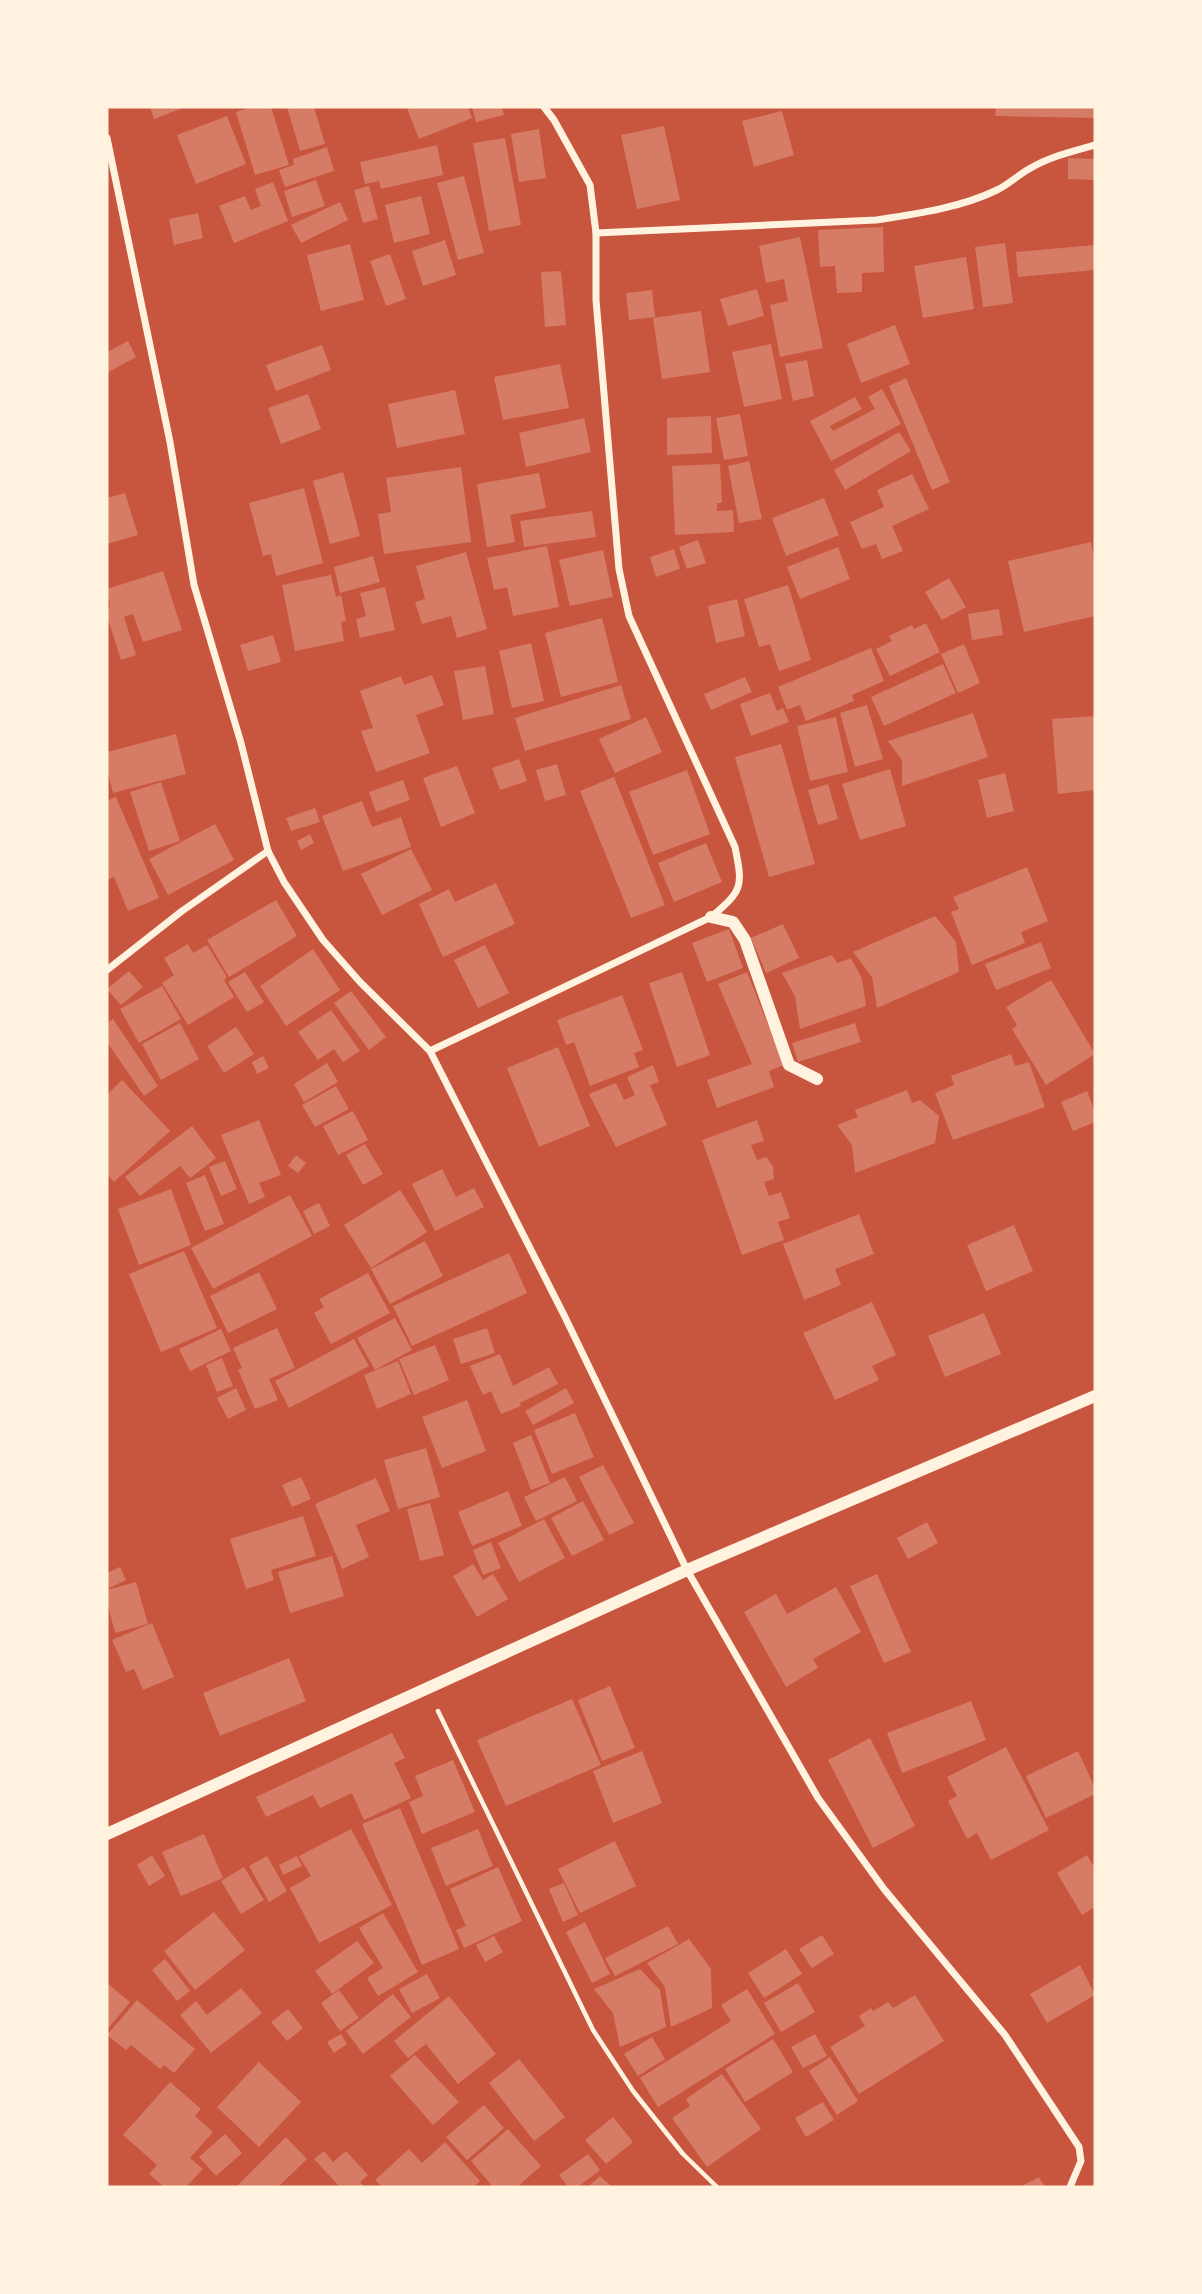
<svg xmlns="http://www.w3.org/2000/svg" width="1202" height="2294" font-family="Rubik,sans-serif">
  <style>
    .building { fill: #d67c66 }
    .lines { fill: none; stroke-linecap: round; stroke-linejoin: round }
    .path { stroke: #fff3e0; stroke-width: 4.5 }
    .minor { stroke: #fff3e0; stroke-width: 7 }
    .tertiary { stroke: #fff3e0; stroke-width: 12 }
  </style>
  <rect width="100%" height="100%" fill="#c8553d"/>
  <g class="building">
    <path d="M150,107H185L154,119Z"/>
    <path d="M252,107H271L289,165L255,175L236,112Z"/>
    <path d="M287,107H314L325,144L300,151Z"/>
    <path d="M411,107H468L472,118L419,139L407,108Z"/>
    <path d="M472,107H502L504,115L476,122Z"/>
    <path d="M996,107H1095V118L995,116Z"/>
    <path d="M782,111L794,155L754,167L742,121Z"/>
    <path d="M227,116L246,164L196,184L177,135Z"/>
    <path d="M664,126L680,200L637,209L621,135Z"/>
    <path d="M539,129L546,178L519,182L511,134Z"/>
    <path d="M505,138L521,225L489,231L473,143Z"/>
    <path d="M437,145L443,175L381,189L379,181L365,184L360,162Z"/>
    <path d="M327,147L334,171L285,187L279,170L294,165L293,159Z"/>
    <path d="M1068,158L1095,159V180L1068,179Z"/>
    <path d="M464,176L484,253L458,260L437,183Z"/>
    <path d="M316,180L325,206L292,217L284,191Z"/>
    <path d="M273,182L288,221L234,243L219,206L245,196L251,210L261,206L255,189Z"/>
    <path d="M369,186L378,219L363,223L354,190Z"/>
    <path d="M421,196L430,234L394,243L385,205Z"/>
    <path d="M340,202L348,220L301,243L291,225Z"/>
    <path d="M198,213L203,238L174,245L169,219Z"/>
    <path d="M883,227L884,272L862,273V292L837,293L835,266L820,267L818,230Z"/>
    <path d="M800,237L823,348L780,357L770,305L788,301L784,279L766,283L759,246Z"/>
    <path d="M445,240L456,275L423,286L412,251Z"/>
    <path d="M1005,243L1013,303L983,307L975,247Z"/>
    <path d="M350,244L364,300L321,311L307,255Z"/>
    <path d="M1095,245V270L1018,277L1016,252Z"/>
    <path d="M390,254L406,299L386,306L370,261Z"/>
    <path d="M966,257L974,309L923,318L914,266Z"/>
    <path d="M561,271L566,325L545,327L541,272Z"/>
    <path d="M757,289L764,316L728,326L720,299Z"/>
    <path d="M652,290L655,317L629,320L626,293Z"/>
    <path d="M701,311L710,372L662,379L653,318Z"/>
    <path d="M895,325L910,364L861,383L847,344Z"/>
    <path d="M128,341L136,357L107,373V352Z"/>
    <path d="M771,344L782,399L744,407L732,352Z"/>
    <path d="M322,345L331,370L276,391L266,365Z"/>
    <path d="M807,360L814,396L793,401L785,364Z"/>
    <path d="M560,364L569,408L503,420L494,377Z"/>
    <path d="M906,378L950,482L932,490L889,386Z"/>
    <path d="M882,389L901,424L831,461L810,421L855,397L862,409L830,426L833,431L875,409L868,397Z"/>
    <path d="M455,390L465,434L397,448L388,404Z"/>
    <path d="M308,394L321,429L281,444L268,408Z"/>
    <path d="M740,414L748,456L724,460L716,418Z"/>
    <path d="M711,416L712,453L667,455V418Z"/>
    <path d="M584,418L591,452L526,467L519,433Z"/>
    <path d="M899,432L911,451L845,490L834,470Z"/>
    <path d="M749,461L762,519L739,523L728,466Z"/>
    <path d="M720,464L722,503H717V511L733,510L734,532L675,535L672,466Z"/>
    <path d="M461,467L471,542L384,554L378,514L391,512L386,478Z"/>
    <path d="M343,472L360,536L330,544L313,481Z"/>
    <path d="M539,473L546,508L510,515L515,542L487,547L477,484Z"/>
    <path d="M912,474L929,509L892,526L903,551L882,559L876,544L862,549L850,522L884,507L877,490Z"/>
    <path d="M304,488L323,563L276,576L271,554L263,556L249,503Z"/>
    <path d="M125,493L138,535L107,544V498Z"/>
    <path d="M824,498L839,535L786,556L772,518Z"/>
    <path d="M592,511L596,537L524,547L520,521Z"/>
    <path d="M698,540L706,563L687,569L679,547Z"/>
    <path d="M1091,542L1095,562V616L1024,632L1008,561Z"/>
    <path d="M547,546L559,607L513,616L507,587L494,590L487,558Z"/>
    <path d="M838,547L850,579L800,599L787,567Z"/>
    <path d="M674,549L680,569L656,577L650,557Z"/>
    <path d="M603,550L613,597L570,606L559,560Z"/>
    <path d="M466,552L487,629L457,638L451,616L422,624L415,602L425,599L416,566Z"/>
    <path d="M373,556L380,582L340,593L334,567Z"/>
    <path d="M163,571L182,630L143,642L133,614L124,617L136,655L121,660L109,622L107,623V608L110,607L107,589Z"/>
    <path d="M331,575L336,597L341,595L346,621L341,622L344,641L295,651L282,585Z"/>
    <path d="M949,578L966,607L942,620L925,592Z"/>
    <path d="M788,585L811,660L779,671L770,644L759,647L744,599Z"/>
    <path d="M385,587L395,630L360,638L356,619L366,616L360,593Z"/>
    <path d="M737,599L745,636L716,643L708,606Z"/>
    <path d="M999,609L1003,635L972,640L968,614Z"/>
    <path d="M602,618L618,682L561,697L545,633Z"/>
    <path d="M926,623L940,652L890,676L876,649L892,641L889,636L912,625L914,629Z"/>
    <path d="M273,635L281,662L248,671L240,645Z"/>
    <path d="M531,643L544,701L512,708L499,651Z"/>
    <path d="M964,644L980,683L958,693L941,654Z"/>
    <path d="M871,648L884,681L852,695L854,701L806,721L800,705L787,710L778,687Z"/>
    <path d="M943,664L956,693L884,726L871,697Z"/>
    <path d="M485,666L494,714L463,720L454,671Z"/>
    <path d="M432,675L444,705L416,715L430,753L376,772L361,731L373,728L360,691L401,676L404,685Z"/>
    <path d="M745,677L752,692L711,710L704,694Z"/>
    <path d="M621,685L631,719L525,751L515,718Z"/>
    <path d="M770,693L777,711L783,708L789,722L751,736L740,704Z"/>
    <path d="M867,705L883,759L855,767L840,713Z"/>
    <path d="M973,713L988,757L902,786V760L888,741Z"/>
    <path d="M1095,716V790L1058,794L1052,719Z"/>
    <path d="M646,717L662,752L615,773L599,739Z"/>
    <path d="M836,717L848,772L810,781L797,726Z"/>
    <path d="M176,734L186,774L113,793L107,769V752Z"/>
    <path d="M781,744L815,864L769,877L735,757Z"/>
    <path d="M519,759L527,781L500,790L492,768Z"/>
    <path d="M557,764L566,795L545,801L536,770Z"/>
    <path d="M457,766L475,813L441,827L423,778Z"/>
    <path d="M890,769L906,826L860,840L842,784Z"/>
    <path d="M687,770L710,834L653,855L629,792Z"/>
    <path d="M1005,773L1014,811L987,818L978,780Z"/>
    <path d="M614,777L665,905L631,918L580,791Z"/>
    <path d="M403,780L410,800L376,812L369,792Z"/>
    <path d="M161,782L180,841L149,851L130,792Z"/>
    <path d="M828,784L838,819L818,825L808,790Z"/>
    <path d="M116,797L159,898L128,911L114,877L107,880V801Z"/>
    <path d="M362,801L372,827L401,817L411,847L343,871L322,816Z"/>
    <path d="M315,808L320,822L291,831L286,818Z"/>
    <path d="M215,824L234,860L168,895L149,859Z"/>
    <path d="M310,834L314,843L301,850L297,841Z"/>
    <path d="M706,843L722,882L674,902L658,863Z"/>
    <path d="M411,849L432,890L382,915L361,874Z"/>
    <path d="M1027,867L1048,921L1021,932L1025,943L972,965L951,912L959,909L953,897Z"/>
    <path d="M496,883L515,924L443,957L419,904L449,889L455,902Z"/>
    <path d="M276,900L297,936L229,977L207,940Z"/>
    <path d="M935,916L956,942L959,972L877,1008L872,977L853,952Z"/>
    <path d="M783,924L799,958L766,973L751,938Z"/>
    <path d="M729,929L743,968L707,982L692,943Z"/>
    <path d="M1041,942L1051,968L996,990L985,964Z"/>
    <path d="M188,944L193,953L207,945L227,977L224,980L234,997L188,1025L162,983L174,975L164,958Z"/>
    <path d="M485,945L509,993L478,1008L454,960Z"/>
    <path d="M313,949L340,990L286,1026L260,986Z"/>
    <path d="M832,955L837,963L851,958L862,979L866,1006L800,1029L795,996L782,973Z"/>
    <path d="M129,971L143,987L121,1005L107,989Z"/>
    <path d="M245,972L264,1002L247,1012L228,982Z"/>
    <path d="M682,972L710,1055L677,1067L649,983Z"/>
    <path d="M747,972L784,1065L769,1071L774,1087L717,1108L707,1080L752,1064L718,984Z"/>
    <path d="M1051,980L1095,1054L1046,1085L1012,1029L1017,1025L1006,1007Z"/>
    <path d="M162,986L181,1019L139,1043L120,1009Z"/>
    <path d="M351,991L386,1037L369,1050L334,1003Z"/>
    <path d="M622,995L643,1050L634,1053L639,1067L590,1086L574,1042L566,1045L557,1020Z"/>
    <path d="M331,1010L360,1051L343,1062L334,1049L318,1060L298,1032Z"/>
    <path d="M113,1019L158,1086L144,1096L107,1042V1023Z"/>
    <path d="M180,1023L199,1059L161,1080L142,1044Z"/>
    <path d="M855,1023L861,1042L798,1062L792,1043Z"/>
    <path d="M236,1027L254,1054L224,1073L207,1046Z"/>
    <path d="M558,1047L590,1126L539,1147L507,1068Z"/>
    <path d="M1011,1054L1015,1066L1029,1062L1045,1107L953,1140L935,1093L954,1085L951,1076Z"/>
    <path d="M263,1056L269,1068L257,1074L252,1062Z"/>
    <path d="M327,1063L338,1082L304,1102L294,1084Z"/>
    <path d="M653,1065L659,1082L650,1085L667,1125L616,1147L589,1094L616,1083L624,1100L635,1095L627,1077Z"/>
    <path d="M122,1080L170,1131L114,1182L107,1174V1095Z"/>
    <path d="M336,1086L349,1109L315,1127L302,1105Z"/>
    <path d="M907,1090L912,1103L920,1100L939,1116L935,1143L855,1173L852,1145L837,1125L858,1117L855,1110Z"/>
    <path d="M1087,1091L1095,1112V1122L1073,1131L1061,1102Z"/>
    <path d="M353,1111L368,1140L338,1155L323,1126Z"/>
    <path d="M259,1120L281,1175L259,1183L265,1197L249,1204L221,1135Z"/>
    <path d="M757,1120L764,1141L751,1145L757,1160L766,1157L773,1166L774,1179L764,1182L769,1196L781,1192L790,1218L778,1222L784,1240L742,1255L702,1140Z"/>
    <path d="M192,1126L216,1158L190,1178L180,1166L140,1196L125,1177Z"/>
    <path d="M365,1144L383,1174L363,1185L346,1155Z"/>
    <path d="M296,1155L306,1163L298,1173L288,1166Z"/>
    <path d="M225,1161L237,1189L221,1196L209,1167Z"/>
    <path d="M442,1169L456,1197L474,1188L484,1207L435,1231L412,1184Z"/>
    <path d="M205,1175L224,1224L205,1231L186,1183Z"/>
    <path d="M171,1189L191,1245L139,1265L118,1209Z"/>
    <path d="M400,1190L427,1232L371,1268L344,1225Z"/>
    <path d="M290,1195L312,1236L213,1289L191,1248Z"/>
    <path d="M319,1203L330,1226L314,1234L303,1211Z"/>
    <path d="M859,1214L874,1254L835,1269L841,1285L804,1300L783,1244Z"/>
    <path d="M1014,1225L1033,1271L986,1291L967,1245Z"/>
    <path d="M425,1241L443,1276L390,1304L371,1269Z"/>
    <path d="M184,1251L217,1328L161,1352L129,1274Z"/>
    <path d="M509,1253L527,1293L412,1346L393,1306Z"/>
    <path d="M259,1272L277,1309L228,1333L210,1296Z"/>
    <path d="M368,1273L390,1313L331,1344L314,1313L324,1307L319,1299Z"/>
    <path d="M872,1302L896,1355L872,1366L879,1380L835,1400L803,1333Z"/>
    <path d="M984,1313L1001,1354L945,1377L928,1336Z"/>
    <path d="M395,1318L412,1350L375,1370L357,1338Z"/>
    <path d="M277,1328L295,1368L269,1379L278,1400L255,1409L238,1370L242,1368L233,1348Z"/>
    <path d="M487,1328L495,1353L461,1364L453,1339Z"/>
    <path d="M221,1329L231,1351L190,1371L179,1349Z"/>
    <path d="M354,1339L369,1366L289,1408L275,1381Z"/>
    <path d="M435,1345L449,1380L414,1395L399,1359Z"/>
    <path d="M500,1354L513,1386L549,1367L558,1384L520,1403L521,1406L501,1414L491,1391L483,1395L470,1366Z"/>
    <path d="M222,1358L233,1386L217,1392L206,1365Z"/>
    <path d="M398,1361L411,1394L377,1409L364,1375Z"/>
    <path d="M236,1388L246,1410L228,1419L217,1398Z"/>
    <path d="M566,1388L574,1403L533,1425L525,1411Z"/>
    <path d="M467,1400L486,1451L442,1468L422,1417Z"/>
    <path d="M575,1413L594,1457L552,1474L534,1430Z"/>
    <path d="M531,1435L550,1483L531,1490L513,1443Z"/>
    <path d="M426,1448L440,1497L398,1509L384,1460Z"/>
    <path d="M603,1465L634,1523L609,1535L579,1477Z"/>
    <path d="M301,1477L311,1499L292,1507L282,1485Z"/>
    <path d="M565,1477L577,1501L536,1521L524,1497Z"/>
    <path d="M376,1478L390,1511L356,1525L369,1557L342,1569L315,1504Z"/>
    <path d="M508,1491L522,1526L472,1546L458,1512Z"/>
    <path d="M583,1501L604,1540L572,1556L551,1518Z"/>
    <path d="M430,1503L444,1555L420,1561L407,1509Z"/>
    <path d="M303,1516L316,1556L271,1570L274,1580L246,1589L230,1539Z"/>
    <path d="M544,1519L565,1558L519,1582L498,1543Z"/>
    <path d="M927,1522L938,1543L908,1559L897,1538Z"/>
    <path d="M491,1542L501,1568L483,1575L473,1550Z"/>
    <path d="M332,1556L344,1596L290,1613L278,1572Z"/>
    <path d="M473,1564L483,1580L493,1574L508,1599L477,1617L453,1576Z"/>
    <path d="M120,1567L126,1580L107,1589V1573Z"/>
    <path d="M877,1574L911,1652L884,1663L850,1586Z"/>
    <path d="M136,1582L148,1624L115,1633L107,1602V1590Z"/>
    <path d="M836,1587L861,1632L813,1659L818,1668L786,1687L744,1612L776,1594L787,1614Z"/>
    <path d="M152,1623L174,1677L143,1690L134,1669L126,1672L112,1640Z"/>
    <path d="M289,1658L306,1701L220,1736L203,1693Z"/>
    <path d="M610,1686L635,1748L602,1761L578,1700Z"/>
    <path d="M572,1699L601,1765L506,1806L477,1740Z"/>
    <path d="M971,1701L986,1740L902,1773L887,1733Z"/>
    <path d="M392,1733L405,1758L394,1763L411,1798L364,1820L352,1793L320,1808L313,1795L266,1817L256,1797Z"/>
    <path d="M870,1738L915,1826L873,1848L828,1760Z"/>
    <path d="M1006,1747L1049,1830L991,1860L977,1833L967,1839L948,1801L957,1796L947,1777Z"/>
    <path d="M642,1751L662,1803L613,1823L593,1771Z"/>
    <path d="M1078,1751L1095,1788V1794L1046,1818L1026,1776Z"/>
    <path d="M453,1760L475,1812L422,1834L409,1802L423,1796L415,1776Z"/>
    <path d="M400,1808L459,1949L422,1965L362,1824Z"/>
    <path d="M351,1829L392,1905L319,1943L290,1888L311,1876L299,1856Z"/>
    <path d="M478,1829L493,1866L446,1886L431,1848Z"/>
    <path d="M204,1834L223,1878L181,1896L162,1852Z"/>
    <path d="M615,1841L636,1886L580,1913L558,1869Z"/>
    <path d="M152,1855L165,1876L149,1886L137,1865Z"/>
    <path d="M1087,1855L1095,1868V1907L1082,1915L1057,1873Z"/>
    <path d="M267,1856L287,1891L269,1902L249,1866Z"/>
    <path d="M297,1856L302,1866L283,1875L279,1865Z"/>
    <path d="M244,1867L264,1900L241,1914L221,1881Z"/>
    <path d="M498,1867L522,1921L464,1948L456,1930L466,1926L450,1889Z"/>
    <path d="M564,1883L578,1915L563,1922L549,1889Z"/>
    <path d="M214,1912L245,1950L195,1990L164,1951Z"/>
    <path d="M383,1913L418,1972L378,1996L367,1978L383,1968L359,1928Z"/>
    <path d="M585,1922L610,1974L592,1983L566,1932Z"/>
    <path d="M668,1926L678,1944L615,1976L605,1958Z"/>
    <path d="M822,1935L834,1954L812,1968L799,1949Z"/>
    <path d="M494,1936L503,1952L485,1962L476,1945Z"/>
    <path d="M689,1939L711,1969L712,2008L671,2027L665,1987L647,1963Z"/>
    <path d="M357,1941L374,1963L332,1994L315,1971Z"/>
    <path d="M786,1949L802,1974L764,1998L748,1973Z"/>
    <path d="M165,1959L190,1991L177,2001L152,1970Z"/>
    <path d="M1080,1965L1095,1995L1047,2023L1030,1994Z"/>
    <path d="M640,1969L660,1990L666,2027L620,2047L613,2013L594,1989Z"/>
    <path d="M427,1974L440,1998L412,2013L399,1989Z"/>
    <path d="M107,1983L130,2002L107,2030Z"/>
    <path d="M798,1983L815,2012L781,2032L764,2003Z"/>
    <path d="M241,1988L262,2013L211,2053L180,2015L196,2001L207,2015Z"/>
    <path d="M747,1989L775,2034L658,2107L640,2078L731,2021L721,2005Z"/>
    <path d="M339,1990L359,2018L340,2031L321,2003Z"/>
    <path d="M393,1994L411,2017L363,2054L346,2031Z"/>
    <path d="M915,1995L944,2041L859,2094L830,2047L865,2026L859,2016L871,2008L873,2011L888,2002L893,2008Z"/>
    <path d="M449,1996L496,2054L458,2084L426,2044L408,2058L394,2041Z"/>
    <path d="M137,2000L195,2049L174,2073L164,2065L160,2069L131,2045L126,2050L107,2035Z"/>
    <path d="M288,2009L303,2028L287,2041L271,2022Z"/>
    <path d="M341,2034L347,2044L334,2053L327,2042Z"/>
    <path d="M815,2034L827,2056L803,2068L791,2047Z"/>
    <path d="M652,2037L665,2059L638,2076L624,2054Z"/>
    <path d="M773,2039L793,2072L745,2102L725,2069Z"/>
    <path d="M415,2055L459,2102L433,2125L390,2076Z"/>
    <path d="M830,2057L858,2101L837,2115L809,2071Z"/>
    <path d="M519,2059L565,2117L534,2141L489,2083Z"/>
    <path d="M259,2062L301,2102L259,2147L217,2107Z"/>
    <path d="M722,2074L761,2129L707,2167L672,2118L690,2106L686,2099Z"/>
    <path d="M170,2082L201,2109L195,2116L213,2132L190,2158L203,2169L186,2187H164L149,2174L157,2165L123,2135Z"/>
    <path d="M823,2102L834,2120L806,2137L795,2118Z"/>
    <path d="M484,2105L504,2128L467,2160L446,2137Z"/>
    <path d="M613,2117L633,2142L606,2164L585,2140Z"/>
    <path d="M508,2129L541,2166L517,2187H493L471,2161Z"/>
    <path d="M225,2134L242,2153L216,2176L199,2157Z"/>
    <path d="M286,2137L307,2159L278,2187H239L237,2186Z"/>
    <path d="M445,2142L480,2181L474,2187H382L375,2180L409,2149L422,2163Z"/>
    <path d="M324,2151L333,2162L346,2151L368,2175L360,2182L365,2187H340L314,2159Z"/>
    <path d="M588,2154L600,2170L578,2187H568L559,2175Z"/>
    <path d="M600,2176L612,2187H588Z"/>
    <path d="M1039,2177L1045,2187H1020Z"/>
  </g>
  <g class="lines">
    <path class="path" d="M438,1711L593,2030L633,2091L683,2154L717,2187"/>
    <g class="minor">
      <path d="M107,138L170,442L194,585L241,743L268,851L284,882L323,940L360,982L430,1051L565,1317L687,1570L818,1798L884,1889L1005,2035L1079,2147L1081,2161L1070,2187"/>
      <path d="M596,233L876,220C916,214 960,208 997,190C1008,185 1018,175 1029,169C1049,157 1073,151 1095,145"/>
      <path d="M107,970L182,911L268,851"/>
      <path d="M430,1051L711,917C743,890 743,887 735,847L629,616L619,569L596,300V233L590,185L554,120L544,107"/>
    </g>
    <g class="tertiary">
      <path d="M711,917L733,922L745,940L789,1065L817,1079"/>
      <path d="M107,1834L687,1570L1095,1396"/>
    </g>
  </g>
  <rect width="1202" height="2294" fill="none" stroke="#fff3e0" stroke-width="217"/>
</svg>
